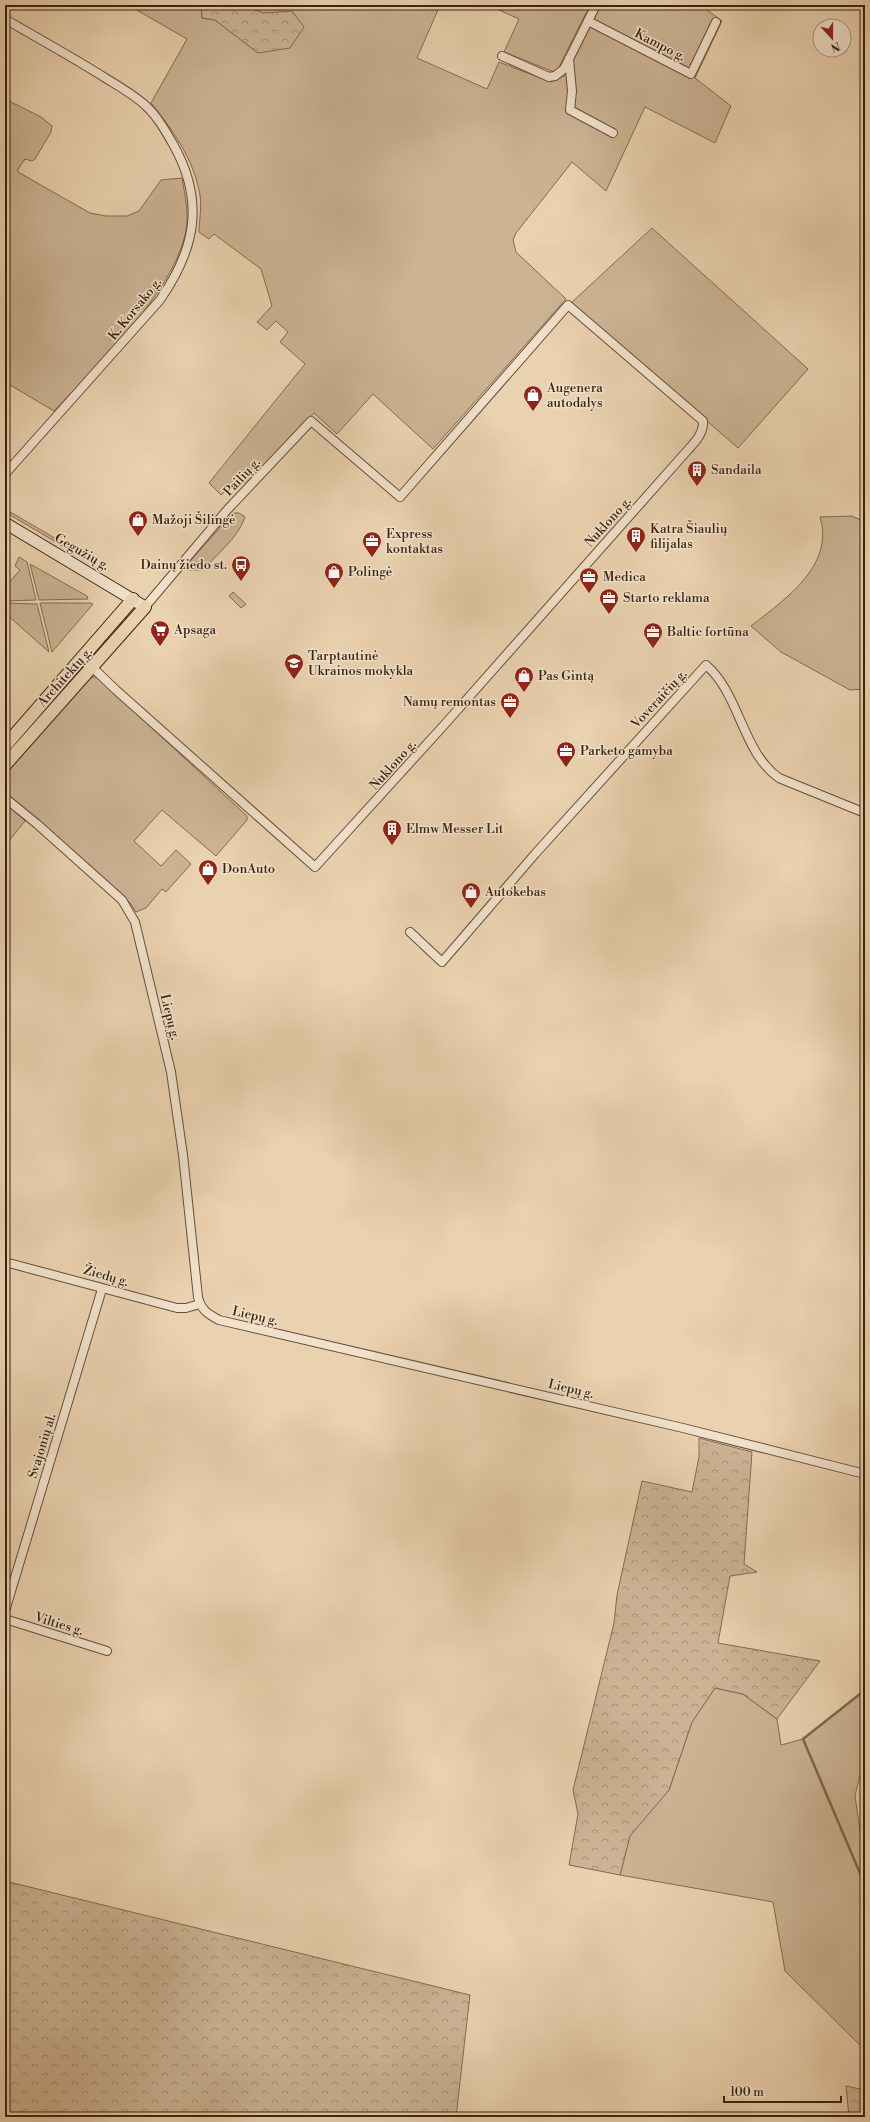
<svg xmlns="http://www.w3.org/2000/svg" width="870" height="2122" font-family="'Libre Bodoni',serif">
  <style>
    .grass { fill: #ccb394; stroke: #836b52 }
    .forest { fill: url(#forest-crowns); stroke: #836b52 }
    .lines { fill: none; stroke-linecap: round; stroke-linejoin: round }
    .stream { stroke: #80684f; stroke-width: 2.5 }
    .minor-casing { stroke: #664e37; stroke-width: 10 }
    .secondary-casing { stroke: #3a230f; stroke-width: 13 }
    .primary-casing { stroke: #3a230f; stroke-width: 14 }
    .minor { stroke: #f1e1cb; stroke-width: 8 }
    .secondary { stroke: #f1e1cb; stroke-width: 11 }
    .primary { stroke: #ead1af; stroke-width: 12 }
    .labels { text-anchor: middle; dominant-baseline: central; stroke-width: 3; stroke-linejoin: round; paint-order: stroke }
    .street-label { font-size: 13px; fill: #3a230f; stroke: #f1e1cb }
    .poi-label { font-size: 13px; fill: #3a230f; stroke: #f1e1cb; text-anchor: start }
  </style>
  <defs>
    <pattern id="forest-crowns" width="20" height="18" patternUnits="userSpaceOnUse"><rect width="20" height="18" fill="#ccb394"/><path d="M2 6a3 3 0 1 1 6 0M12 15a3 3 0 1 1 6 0" fill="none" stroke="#a79177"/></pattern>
  </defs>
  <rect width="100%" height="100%" fill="#ead1af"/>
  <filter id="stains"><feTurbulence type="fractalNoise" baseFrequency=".005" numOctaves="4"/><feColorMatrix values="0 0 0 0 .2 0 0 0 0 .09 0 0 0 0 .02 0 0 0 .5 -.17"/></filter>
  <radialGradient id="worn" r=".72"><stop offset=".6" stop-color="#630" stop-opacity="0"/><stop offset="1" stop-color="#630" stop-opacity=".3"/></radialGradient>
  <g class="grass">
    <path d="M128,5H201L202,18L215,20L258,53L292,12L263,13L248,7V5H440L417,58L487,89L499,62L551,82L566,75L601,5H707V10L722,21L695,78L731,106L715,143L645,107L606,191L572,162L516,233L513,240L516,252L566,299L433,449L373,394L337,434L314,413L246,484L239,479L221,495L209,483L305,364L280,342L288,332L276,321L267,330L257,322L272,306L261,269L214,234L209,239L199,232C199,221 202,207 200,195C194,160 173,130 151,103L187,39Z"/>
    <path d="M488,5H590L559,67L554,72L504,52L519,19Z"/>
    <path d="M5,99L41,117L52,126L51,132L35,159L32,161L25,159L18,169V172L90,213L106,216H127L139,211L161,180L182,178C185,196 190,216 185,235C171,295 96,366 54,411L5,382Z"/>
    <path d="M652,228L808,369L738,448L571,303Z"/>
    <path d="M5,509L70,547L66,548L5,512Z"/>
    <path d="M233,513H239L245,517C238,538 217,554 203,570H185L184,568Z"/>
    <path d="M852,516L865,522V689L850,690L781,652L751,626C784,600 835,566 820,517Z"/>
    <path d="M19,557L27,562L36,600L5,601V587L20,570L15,566Z"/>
    <path d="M30,564L87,596L88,599L39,600Z"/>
    <path d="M233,592L246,604L241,608L229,596Z"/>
    <path d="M5,603L37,604L49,652L5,613Z"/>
    <path d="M40,603H90L93,604L52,652Z"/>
    <path d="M125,617L129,619L5,758V753Z"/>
    <path d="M94,677L99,679L247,816V820L216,856L162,810L134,841L161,866L176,850L191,864L166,892L162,889L146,908L136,912L130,903L5,795V776L11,766L89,678Z"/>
    <path d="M5,802L25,821L5,846Z"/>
    <path d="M715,1688L743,1694L777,1719L781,1745L803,1739L865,1690V1754L855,1796L860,1831L865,1844V2050L785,1971L773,1902L620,1875L630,1835L669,1790L692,1722Z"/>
  </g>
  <g class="forest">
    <path d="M201,5H248V7L263,13L292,11L304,27L290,48L258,53L215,20L202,18Z"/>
    <path d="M699,1438L752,1452L744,1564L757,1572L730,1576L718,1643L820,1661L777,1719L743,1694L715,1688L692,1722L669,1790L630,1836L620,1875L569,1865L578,1814L573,1790L614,1623L617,1595L642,1481L692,1492L699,1457Z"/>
    <path d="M5,1881L470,1995L456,2117H5Z"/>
    <path d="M846,2086L865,2090V2117H849Z"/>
  </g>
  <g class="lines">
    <path class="stream" d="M865,1690L803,1739L865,1885"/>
    <g class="minor-casing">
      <g id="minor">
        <path d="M5,19C39,39 74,58 107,79C120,87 134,95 145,105C157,116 165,130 173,144C205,201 196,248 160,300L5,474"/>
        <path d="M588,21L691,74L716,22"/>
        <path d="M502,56L549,77L555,76L564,69L596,5"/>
        <path d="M569,59L572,91L570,110L613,133"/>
        <path d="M92,667L116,690L315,867L445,724L686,452C694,443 704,434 703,421L568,305L400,497L311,421L228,509L145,607"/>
        <path d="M5,798L37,824L122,900L135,922L171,1072L183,1155L198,1297C201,1310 208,1314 219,1320L683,1428L865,1474"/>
        <path d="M410,932L442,962L535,854L706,665C740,694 742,752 779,778L865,813"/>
        <path d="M5,1262L177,1308H186L200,1304"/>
        <path d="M5,1611L102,1289"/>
        <path d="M5,1619L107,1651"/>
      </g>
    </g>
    <g class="secondary-casing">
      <path id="secondary" d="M5,523L145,607"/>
    </g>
    <g class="primary-casing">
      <g id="primary">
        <path d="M5,746L133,599"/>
        <path d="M5,765L145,607"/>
      </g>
    </g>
    <use href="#minor" class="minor"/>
    <use href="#secondary" class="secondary"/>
    <use href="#primary" class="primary"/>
  </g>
  <defs>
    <g id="shop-pin" transform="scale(1)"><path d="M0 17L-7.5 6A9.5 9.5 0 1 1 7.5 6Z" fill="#8f2418" stroke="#f1e1cb"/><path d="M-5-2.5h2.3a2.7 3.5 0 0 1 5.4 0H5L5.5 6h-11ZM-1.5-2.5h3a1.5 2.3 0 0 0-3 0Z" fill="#fff"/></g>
    <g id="building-pin" transform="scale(1)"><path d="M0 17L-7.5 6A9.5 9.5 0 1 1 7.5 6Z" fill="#8f2418" stroke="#f1e1cb"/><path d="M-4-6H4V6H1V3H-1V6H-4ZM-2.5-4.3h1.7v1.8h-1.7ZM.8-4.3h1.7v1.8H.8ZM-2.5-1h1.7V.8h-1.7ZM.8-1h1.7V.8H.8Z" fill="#fff"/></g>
    <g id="office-pin" transform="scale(1)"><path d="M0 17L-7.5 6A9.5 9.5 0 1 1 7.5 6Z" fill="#8f2418" stroke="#f1e1cb"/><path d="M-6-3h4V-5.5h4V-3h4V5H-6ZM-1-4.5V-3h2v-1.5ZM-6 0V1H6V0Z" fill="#fff"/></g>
    <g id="bus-pin" transform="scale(1)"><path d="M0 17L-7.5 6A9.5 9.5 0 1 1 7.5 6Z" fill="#8f2418" stroke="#f1e1cb"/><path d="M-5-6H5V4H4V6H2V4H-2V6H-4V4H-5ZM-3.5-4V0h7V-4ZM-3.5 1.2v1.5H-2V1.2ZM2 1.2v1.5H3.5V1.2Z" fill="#fff"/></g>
    <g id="supermarket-pin" transform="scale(1)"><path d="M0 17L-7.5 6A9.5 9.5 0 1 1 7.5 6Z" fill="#8f2418" stroke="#f1e1cb"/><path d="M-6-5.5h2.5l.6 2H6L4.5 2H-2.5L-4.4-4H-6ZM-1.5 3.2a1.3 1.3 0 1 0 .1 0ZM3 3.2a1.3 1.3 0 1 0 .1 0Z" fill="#fff"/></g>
    <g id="school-pin" transform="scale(1)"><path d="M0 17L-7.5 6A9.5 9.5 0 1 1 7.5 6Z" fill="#8f2418" stroke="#f1e1cb"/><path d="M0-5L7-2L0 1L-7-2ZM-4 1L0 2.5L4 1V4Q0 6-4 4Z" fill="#fff"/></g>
  </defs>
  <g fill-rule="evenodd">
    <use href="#shop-pin" x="533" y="395"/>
    <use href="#building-pin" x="697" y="470"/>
    <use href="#shop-pin" x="138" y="520"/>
    <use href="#building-pin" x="636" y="536"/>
    <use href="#office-pin" x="372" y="541"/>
    <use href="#bus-pin" x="241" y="565"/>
    <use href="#shop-pin" x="334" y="572"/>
    <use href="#office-pin" x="589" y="577"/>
    <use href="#office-pin" x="609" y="598"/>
    <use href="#supermarket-pin" x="160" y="630"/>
    <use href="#office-pin" x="653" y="632"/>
    <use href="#school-pin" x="294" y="663"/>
    <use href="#shop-pin" x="524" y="676"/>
    <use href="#office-pin" x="510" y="702"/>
    <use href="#office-pin" x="566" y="751"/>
    <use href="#building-pin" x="392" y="829"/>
    <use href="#shop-pin" x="208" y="869"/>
    <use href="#shop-pin" x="471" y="892"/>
  </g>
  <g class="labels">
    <g class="street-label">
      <text transform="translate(660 45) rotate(27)">Kampo g.</text>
      <text transform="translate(135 309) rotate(-51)">K. Korsako g.</text>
      <text transform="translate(242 477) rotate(-47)">Pailių g.</text>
      <text transform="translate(608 522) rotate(-48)">Nuklono g.</text>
      <text transform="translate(82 552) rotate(30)">Gegužių g.</text>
      <text transform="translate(65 677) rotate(-48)">Architektų g.</text>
      <text transform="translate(659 699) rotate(-47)">Voveraičių g.</text>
      <text transform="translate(393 765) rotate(-48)">Nuklono g.</text>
      <text transform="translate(170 1017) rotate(76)">Liepų g.</text>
      <text transform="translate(106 1276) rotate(16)">Žiedų g.</text>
      <text transform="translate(255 1316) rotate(13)">Liepų g.</text>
      <text transform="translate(571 1389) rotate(13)">Liepų g.</text>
      <text transform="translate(42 1446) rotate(-73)">Svajonių al.</text>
      <text transform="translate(59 1624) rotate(17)">Vilties g.</text>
    </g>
    <g class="poi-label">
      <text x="547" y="388">Augenera<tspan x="547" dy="15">autodalys</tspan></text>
      <text x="711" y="470">Sandaila</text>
      <text x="152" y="520">Mažoji Šilingė</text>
      <text x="650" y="529">Katra Šiaulių<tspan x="650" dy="15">filijalas</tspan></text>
      <text x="386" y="534">Express<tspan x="386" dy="15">kontaktas</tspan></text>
      <text x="227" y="565" text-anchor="end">Dainų žiedo st.</text>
      <text x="348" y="572">Polingė</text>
      <text x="603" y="577">Medica</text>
      <text x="623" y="598">Starto reklama</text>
      <text x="174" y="630">Apsaga</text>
      <text x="667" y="632">Baltic fortūna</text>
      <text x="308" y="656">Tarptautinė<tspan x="308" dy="15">Ukrainos mokykla</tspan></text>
      <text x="538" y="676">Pas Gintą</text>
      <text x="496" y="702" text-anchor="end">Namų remontas</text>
      <text x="580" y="751">Parketo gamyba</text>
      <text x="406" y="829">Elmw Messer Lit</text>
      <text x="222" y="869">DonAuto</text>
      <text x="485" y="892">Autokebas</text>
    </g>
  </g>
  <rect width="870" height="2122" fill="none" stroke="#ead1af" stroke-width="20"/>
  <rect x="6" y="6" width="858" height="2110" fill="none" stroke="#3a230f" stroke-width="2"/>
  <rect x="10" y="10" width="850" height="2102" fill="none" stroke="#3a230f"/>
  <g transform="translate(832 38) rotate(159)"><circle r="19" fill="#f1e1cb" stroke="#a89580"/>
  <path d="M0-3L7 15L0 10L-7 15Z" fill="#8f2418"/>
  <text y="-6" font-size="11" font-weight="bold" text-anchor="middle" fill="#3a230f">N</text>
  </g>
  <path d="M724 2096v6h117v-6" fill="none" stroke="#3a230f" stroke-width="2"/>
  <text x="730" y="2096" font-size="12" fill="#3a230f" stroke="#f1e1cb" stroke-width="3" paint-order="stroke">100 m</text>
  <rect width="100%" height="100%" filter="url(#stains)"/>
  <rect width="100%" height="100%" fill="url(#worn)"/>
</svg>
